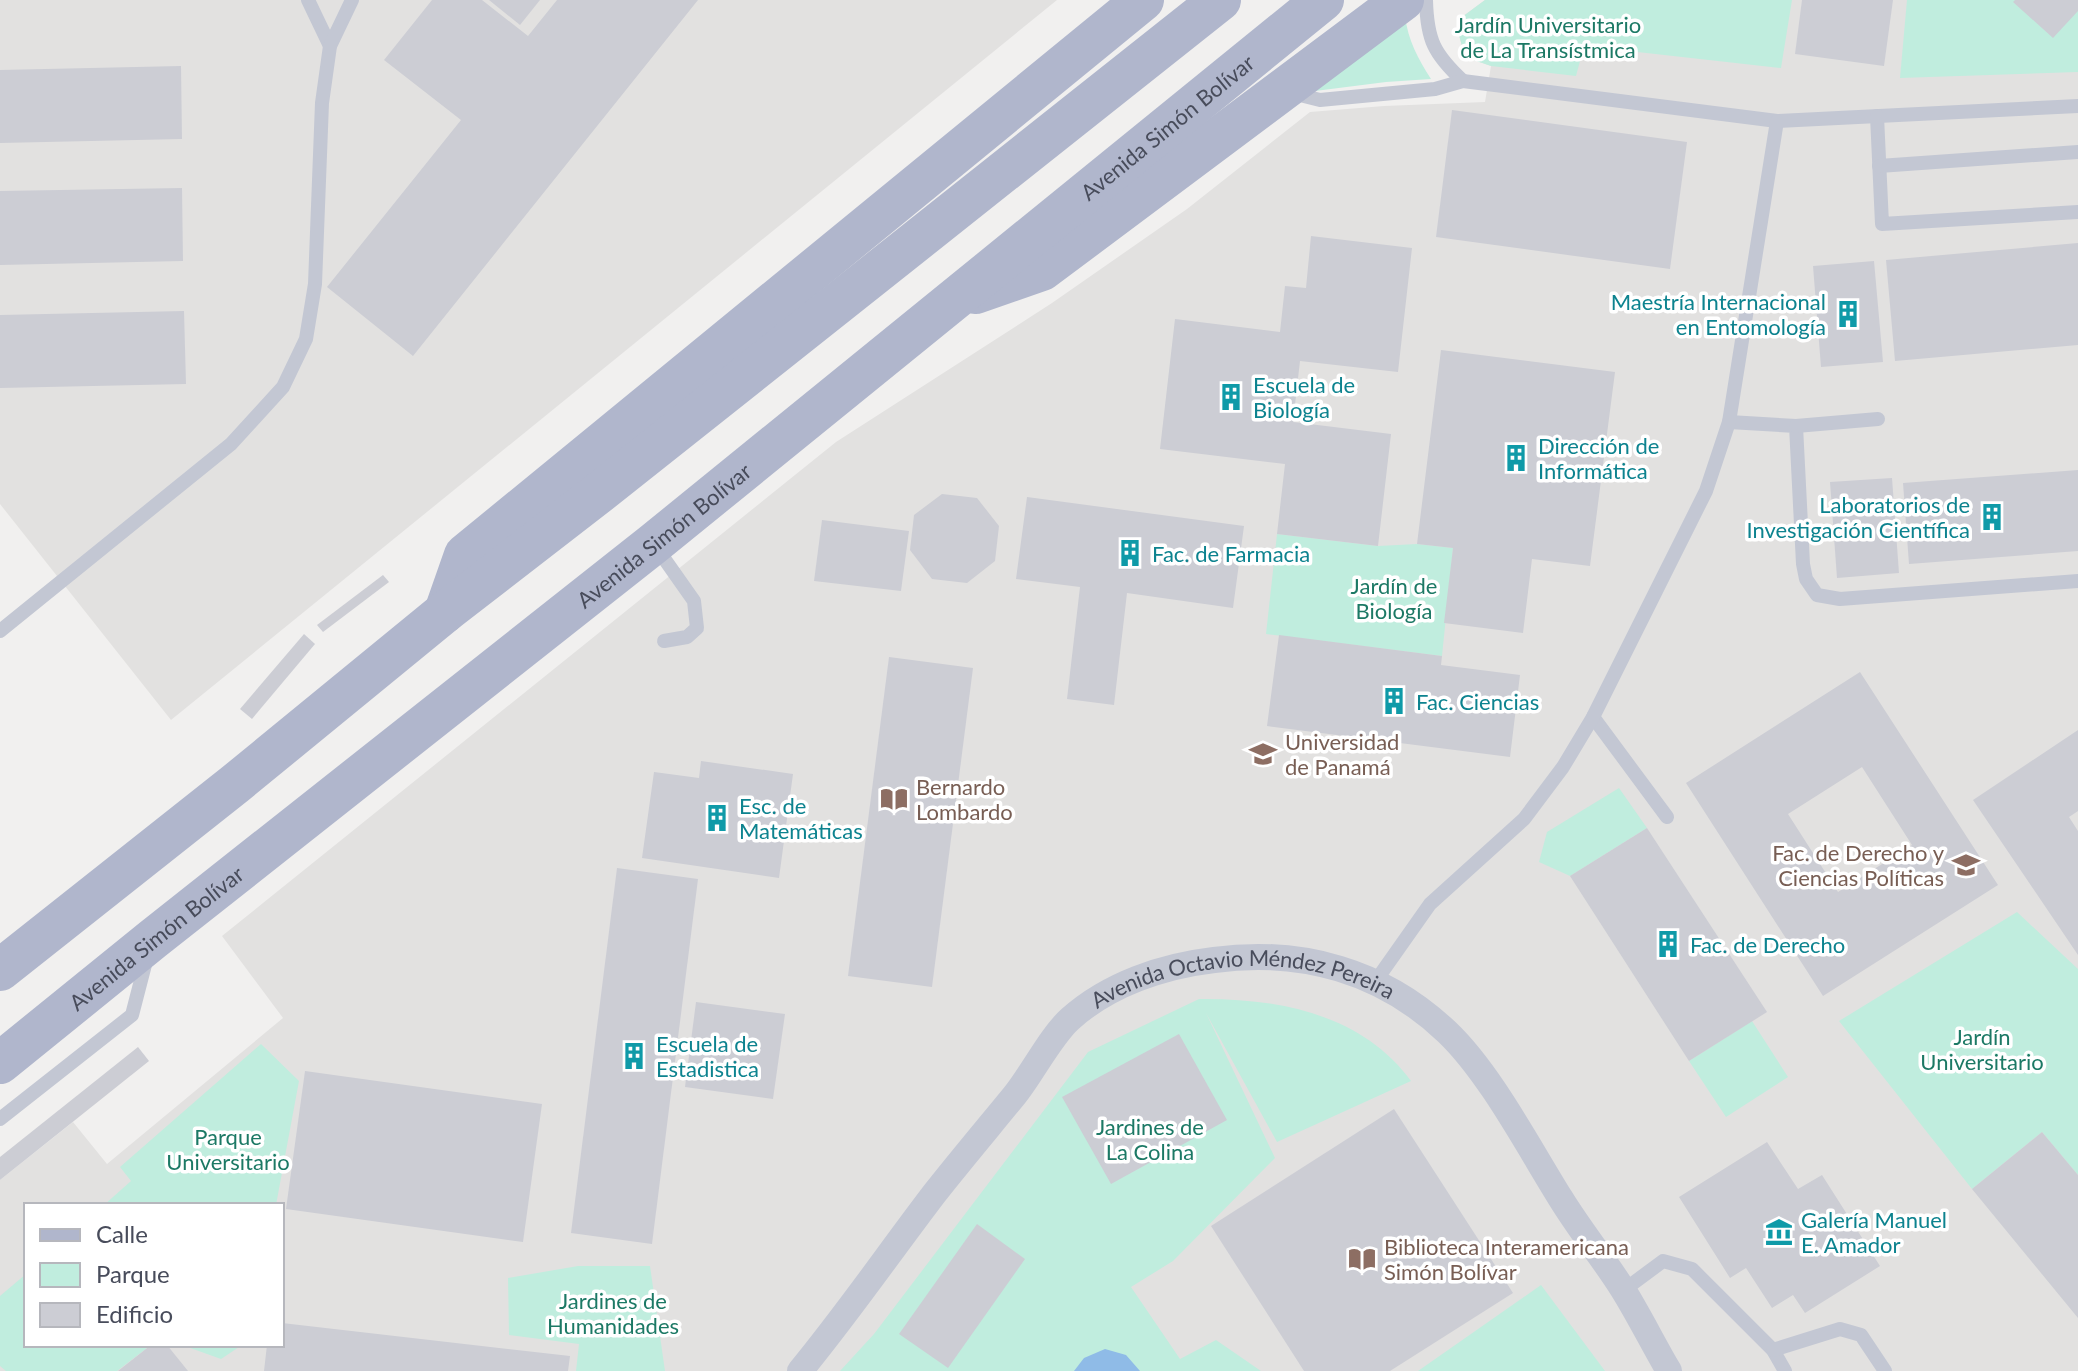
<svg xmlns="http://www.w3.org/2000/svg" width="2078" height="1371" font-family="Lato,sans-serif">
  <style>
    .education { fill: #e2e1e0; fill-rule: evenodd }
    .green { fill: #c0edde }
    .water { fill: #8fbbe7 }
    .building { fill: #cccdd4; fill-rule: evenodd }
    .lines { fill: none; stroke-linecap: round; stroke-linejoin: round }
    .service { stroke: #c3c7d3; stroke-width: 14 }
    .minor { stroke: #c3c7d3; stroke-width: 26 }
    .primary { stroke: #b0b6cc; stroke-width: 42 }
    .labels { text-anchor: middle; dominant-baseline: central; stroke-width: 7; stroke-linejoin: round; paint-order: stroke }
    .park-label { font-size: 22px; fill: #1c7965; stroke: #fff }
    .street-label { font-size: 22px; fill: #484c5b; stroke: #fff }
    .culture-label { font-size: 22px; fill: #0d838f; stroke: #fff; text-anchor: start }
    .education-label { font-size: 22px; fill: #785e54; stroke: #fff; text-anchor: start }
  </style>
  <rect width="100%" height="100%" fill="#f1f0ef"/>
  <g class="education">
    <path d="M0,0H1057L171,720L0,504Z"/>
    <path d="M1485,0H2078V1371H0V1180L73,1122L107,1164L283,1018L222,936L836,442L1052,303L1187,209L1310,112L1384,106L1485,102L1491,66L1465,57L1459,35L1462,17ZM26,1205H282V1345H26Z"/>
  </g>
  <g class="green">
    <path d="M1485,0H1792L1781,68L1584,46L1576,76L1491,66L1465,57L1459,35L1462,17Z"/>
    <path d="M1907,0H2078V72L1900,78Z"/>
    <path d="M1405,16C1408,40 1418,59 1431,79L1386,82L1315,91Z"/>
    <path d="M1277,534L1378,546L1417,544L1453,548L1442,656L1266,634Z"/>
    <path d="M1619,788L1647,828L1570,876L1539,862L1547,832Z"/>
    <path d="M2017,912L2078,969V1175L2042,1132L1972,1189L1839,1021Z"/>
    <path d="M1199,999C1278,998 1362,1014 1411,1081L1277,1142L1206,1013L1275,1158L1173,1261L1131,1287L1180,1359L1216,1340L1261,1371H840L874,1334L1088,1052Z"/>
    <path d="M1752,1021L1788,1077L1726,1117L1689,1061Z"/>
    <path d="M261,1044L299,1081L276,1205H104L131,1181L120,1167Z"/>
    <path d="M578,1266H650L665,1371H576L579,1344L509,1335L508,1278Z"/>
    <path d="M26,1274V1345H151L117,1371H6L0,1366V1296Z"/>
    <path d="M1541,1285L1605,1371H1418Z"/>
    <path d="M182,1345H242L221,1359Z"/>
  </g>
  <path class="water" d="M1105,1349L1126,1355L1140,1371H1074L1084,1358Z"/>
  <g class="building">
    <path d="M432,0H482L528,36L557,0H698L413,356L327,287L461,120L384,60Z"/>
    <path d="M489,0H540L520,25Z"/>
    <path d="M1802,0H1893L1884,66L1795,54Z"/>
    <path d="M2015,0H2078V11L2053,38L2013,2Z"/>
    <path d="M181,66L182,139L0,143V70Z"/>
    <path d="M1452,110L1687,142L1670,269L1436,237Z"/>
    <path d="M182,188L183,261L0,265V191Z"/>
    <path d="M1311,236L1412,248L1398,372L1300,361L1293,422L1391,434L1378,546L1277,534L1285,464L1160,449L1175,319L1280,332L1285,286L1306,288Z"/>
    <path d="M2078,243V345L1895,361L1886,260Z"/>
    <path d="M1874,261L1883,362L1821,367L1813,266Z"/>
    <path d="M184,311L186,384L0,388V315Z"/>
    <path d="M1441,350L1615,372L1590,566L1532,559L1523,633L1444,623L1453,548L1417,544Z"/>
    <path d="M2078,470V551L1909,564L1903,483Z"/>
    <path d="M1892,478L1899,573L1837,578L1830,482Z"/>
    <path d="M942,494L977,498L999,526L995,561L967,583L932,579L910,550L914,515Z"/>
    <path d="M1027,497L1244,526L1233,608L1127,593L1114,705L1067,699L1080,587L1016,579Z"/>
    <path d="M822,520L909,531L901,591L814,581Z"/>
    <path d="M383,575L389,582L323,632L317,625Z"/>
    <path d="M304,634L315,644L252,719L240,709Z"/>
    <path d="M1279,635L1442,656L1441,665L1520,675L1510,757L1267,726Z"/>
    <path d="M889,657L973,668L932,987L848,976Z"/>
    <path d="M1860,672L1998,885L1823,996L1686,783ZM1862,767L1912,845L1838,892L1788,814Z"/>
    <path d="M2078,730V811L2069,817L2078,831V955L1973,800Z"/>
    <path d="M701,761L793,774L779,878L642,858L654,772L699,778Z"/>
    <path d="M1647,828L1767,1012L1689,1061L1570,876Z"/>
    <path d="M617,868L698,879L652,1244L571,1233Z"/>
    <path d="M696,1002L785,1014L773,1099L685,1087Z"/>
    <path d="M1179,1034L1227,1120L1111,1184L1062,1097Z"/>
    <path d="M138,1047L149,1061L0,1180V1157Z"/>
    <path d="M305,1071L542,1104L523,1242L286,1209Z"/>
    <path d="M1394,1109L1513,1293L1390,1371H1304L1211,1226Z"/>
    <path d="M2042,1132L2078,1175V1318L1972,1189Z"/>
    <path d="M1767,1142L1798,1189L1822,1175L1880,1266L1805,1313L1793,1295L1772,1308L1746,1268L1730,1278L1679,1197Z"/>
    <path d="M977,1224L1025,1259L948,1368L899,1334Z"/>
    <path d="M282,1323L570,1356L568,1371H264L267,1345H282Z"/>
    <path d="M151,1345H167L188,1371H118Z"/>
  </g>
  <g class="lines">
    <g class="service">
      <path d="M308,0L330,46"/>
      <path d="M1426,0C1427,40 1434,54 1463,81"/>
      <path d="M1292,93L1320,100L1435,89L1463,81L1777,121L2078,106"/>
      <path d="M1877,116L1882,224L2078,212"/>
      <path d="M1879,166L2078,152"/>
      <path d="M1729,422L1796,426L1803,564L1806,579L1817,595L1840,599L2078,581"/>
      <path d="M1796,426L1878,419"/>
      <path d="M656,547L694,601L697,628L687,637L664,641"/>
      <path d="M0,631L231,444L283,387L306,339L315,284L322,103L330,46L352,0"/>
      <path d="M1593,717L1667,817"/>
      <path d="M1375,982L1430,904L1524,819L1563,767L1593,717L1706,491L1729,422L1777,121"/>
      <path d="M0,1119L132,1015L147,957"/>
      <path d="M1624,1290L1663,1261L1692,1269L1773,1350L1785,1371"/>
      <path d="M1773,1350L1840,1329L1861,1335L1885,1371"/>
    </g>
    <path class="minor" id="s1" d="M800,1371C847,1314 889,1253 934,1194C960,1161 987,1129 1014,1096C1032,1074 1050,1037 1070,1019C1109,984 1163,966 1214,960C1301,948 1383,971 1447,1032C1490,1073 1529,1148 1561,1199C1580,1230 1603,1258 1622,1288C1639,1315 1653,1344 1669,1371"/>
    <g class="primary">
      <path d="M976,293L1042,270L1403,0"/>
      <path d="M445,612L465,555L1143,0"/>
      <path d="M0,970L235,784L445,612L595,496L1220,0"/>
      <path id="s2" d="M0,1063L153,939L653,544L1323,0"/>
    </g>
  </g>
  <defs>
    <g id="building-bare" transform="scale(2.16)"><path d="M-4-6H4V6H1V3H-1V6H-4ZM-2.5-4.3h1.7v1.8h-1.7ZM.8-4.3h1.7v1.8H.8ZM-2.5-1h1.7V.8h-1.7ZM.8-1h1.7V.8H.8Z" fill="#0f9aa8" stroke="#fff" stroke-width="2.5" paint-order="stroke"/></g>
    <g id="university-bare" transform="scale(2.16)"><path d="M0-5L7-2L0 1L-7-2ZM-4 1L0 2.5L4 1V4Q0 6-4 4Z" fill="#8d6e63" stroke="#fff" stroke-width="2.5" paint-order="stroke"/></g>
    <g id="library-bare" transform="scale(2.16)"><path d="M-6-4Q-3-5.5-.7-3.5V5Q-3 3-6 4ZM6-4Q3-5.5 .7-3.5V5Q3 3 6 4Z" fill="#8d6e63" stroke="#fff" stroke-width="2.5" paint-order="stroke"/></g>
    <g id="museum-bare" transform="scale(2.16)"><path d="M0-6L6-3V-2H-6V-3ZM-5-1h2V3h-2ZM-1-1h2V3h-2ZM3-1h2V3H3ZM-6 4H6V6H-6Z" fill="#0f9aa8" stroke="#fff" stroke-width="2.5" paint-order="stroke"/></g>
  </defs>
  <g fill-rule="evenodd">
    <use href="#building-bare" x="1848" y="314"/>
    <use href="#building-bare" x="1231" y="397"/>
    <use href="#building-bare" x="1516" y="458"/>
    <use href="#building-bare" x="1992" y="517"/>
    <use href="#building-bare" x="1130" y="553"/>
    <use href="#building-bare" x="1394" y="701"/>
    <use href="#university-bare" x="1263" y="754"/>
    <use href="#library-bare" x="894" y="799"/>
    <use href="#building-bare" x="717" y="818"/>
    <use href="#university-bare" x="1966" y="865"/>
    <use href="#building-bare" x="1668" y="944"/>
    <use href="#building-bare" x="634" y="1056"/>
    <use href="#museum-bare" x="1779" y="1232"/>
    <use href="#library-bare" x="1362" y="1259"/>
  </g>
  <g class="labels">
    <g class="park-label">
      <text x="1548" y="24">Jardín Universitario<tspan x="1548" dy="25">de La Transístmica</tspan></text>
      <text x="1394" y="585">Jardín de<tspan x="1394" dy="25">Biología</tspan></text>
      <text x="1982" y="1036">Jardín<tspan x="1982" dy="25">Universitario</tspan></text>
      <text x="1150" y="1126">Jardines de<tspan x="1150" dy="25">La Colina</tspan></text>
      <text x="228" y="1136">Parque<tspan x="228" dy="25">Universitario</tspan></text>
      <text x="613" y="1300">Jardines de<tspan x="613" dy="25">Humanidades</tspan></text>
    </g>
    <g class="street-label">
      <text stroke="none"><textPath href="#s2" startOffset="1496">Avenida Simón Bolívar</textPath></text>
      <text stroke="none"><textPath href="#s2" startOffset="848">Avenida Simón Bolívar</textPath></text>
      <text stroke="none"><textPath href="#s2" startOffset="200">Avenida Simón Bolívar</textPath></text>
      <text stroke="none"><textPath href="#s1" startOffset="630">Avenida Octavio Méndez Pereira</textPath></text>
    </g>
    <g class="culture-label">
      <text x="1826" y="301" text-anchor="end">Maestría Internacional<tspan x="1826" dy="25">en Entomología</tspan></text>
      <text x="1253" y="384">Escuela de<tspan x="1253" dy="25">Biología</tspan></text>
      <text x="1538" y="445">Dirección de<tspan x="1538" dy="25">Informática</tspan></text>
      <text x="1970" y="504" text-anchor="end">Laboratorios de<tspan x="1970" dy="25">Investigación Científica</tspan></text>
      <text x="1152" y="553">Fac. de Farmacia</text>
      <text x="1416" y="701">Fac. Ciencias</text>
      <text x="739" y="805">Esc. de<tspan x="739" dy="25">Matemáticas</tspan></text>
      <text x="1690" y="944">Fac. de Derecho</text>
      <text x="656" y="1043">Escuela de<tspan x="656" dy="25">Estadistica</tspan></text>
      <text x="1801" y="1219">Galería Manuel<tspan x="1801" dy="25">E. Amador</tspan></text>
    </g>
    <g class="education-label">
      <text x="1285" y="741">Universidad<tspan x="1285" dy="25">de Panamá</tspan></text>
      <text x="916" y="786">Bernardo<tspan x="916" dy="25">Lombardo</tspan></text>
      <text x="1944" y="852" text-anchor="end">Fac. de Derecho y<tspan x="1944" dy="25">Ciencias Políticas</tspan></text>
      <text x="1384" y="1246">Biblioteca Interamericana<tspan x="1384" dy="25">Simón Bolívar</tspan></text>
    </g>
  </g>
  <rect x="24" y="1203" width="260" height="144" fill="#ffffff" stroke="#b6b7bd" stroke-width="2"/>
  <rect x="40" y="1229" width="40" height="12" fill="#b0b6cc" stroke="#b6b7bd" stroke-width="2"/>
  <text x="96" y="1243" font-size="24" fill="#484c5b">Calle</text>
  <rect x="40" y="1263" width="40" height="24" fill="#c0edde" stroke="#b6b7bd" stroke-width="2"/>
  <text x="96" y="1283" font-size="24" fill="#484c5b">Parque</text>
  <rect x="40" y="1303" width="40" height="24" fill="#cccdd4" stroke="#b6b7bd" stroke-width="2"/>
  <text x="96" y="1323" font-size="24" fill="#484c5b">Edificio</text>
</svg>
